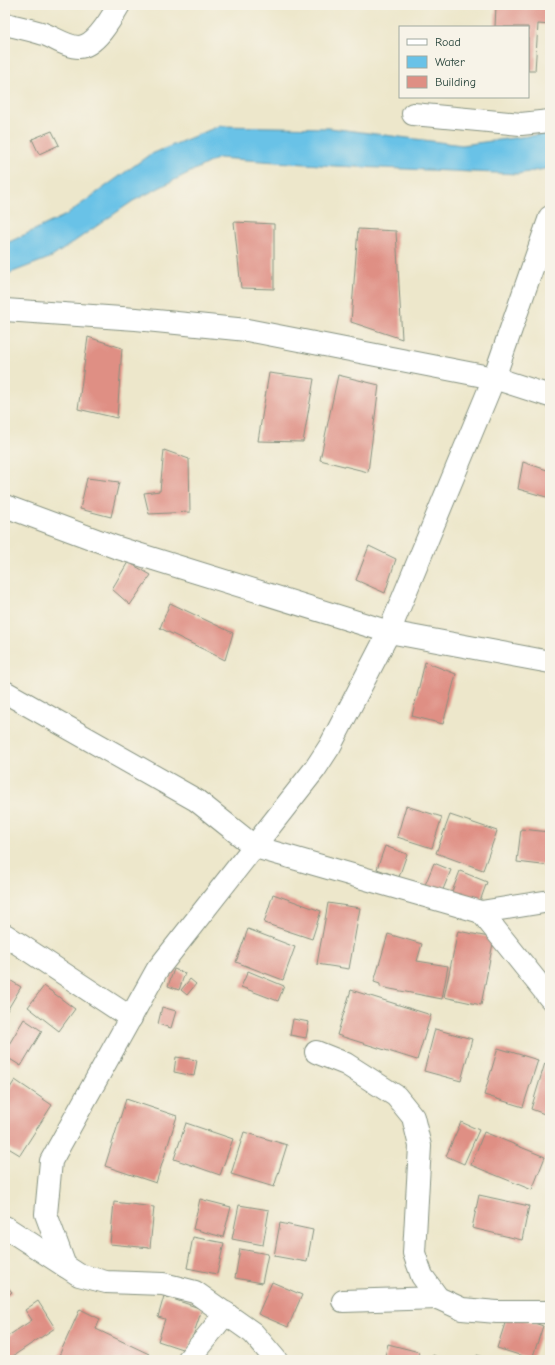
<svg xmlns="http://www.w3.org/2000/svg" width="555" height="1365" font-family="'Comic Neue',sans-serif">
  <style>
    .water { fill: #69c2e7; stroke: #44808e }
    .building { fill: #df8f84 }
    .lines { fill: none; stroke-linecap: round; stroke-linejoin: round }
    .street-casing { stroke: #869280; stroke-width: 24 }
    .street { stroke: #fff; stroke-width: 22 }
  </style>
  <rect width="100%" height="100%" fill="#f7f3e8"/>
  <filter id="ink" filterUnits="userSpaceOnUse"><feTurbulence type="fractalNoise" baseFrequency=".025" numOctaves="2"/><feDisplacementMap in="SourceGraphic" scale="8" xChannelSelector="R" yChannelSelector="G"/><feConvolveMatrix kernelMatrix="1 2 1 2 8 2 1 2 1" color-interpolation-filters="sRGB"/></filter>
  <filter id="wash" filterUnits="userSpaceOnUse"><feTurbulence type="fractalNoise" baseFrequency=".012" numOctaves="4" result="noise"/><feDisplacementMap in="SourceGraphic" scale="16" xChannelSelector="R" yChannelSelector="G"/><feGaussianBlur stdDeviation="0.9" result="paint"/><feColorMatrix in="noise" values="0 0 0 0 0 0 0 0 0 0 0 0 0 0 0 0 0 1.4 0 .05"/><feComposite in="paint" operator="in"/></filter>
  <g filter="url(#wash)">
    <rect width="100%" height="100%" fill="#ede7cb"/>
    <path class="water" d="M219,126L330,128L462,145L550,133V168L518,174L335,166L218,158L133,201L52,257L5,275V244L66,215L149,155Z"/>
    <g id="blocks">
      <g class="building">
        <path d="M496,5L550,8V25L538,24L535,71H528V27H495Z"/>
        <path d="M52,131L59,145L39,154L32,139Z"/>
        <path d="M234,222L274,224V289L241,288Z"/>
        <path d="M358,229L396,231L402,339L351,322Z"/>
        <path d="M88,337L122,348L117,418L78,409Z"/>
        <path d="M269,373L314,379L303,442L258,441Z"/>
        <path d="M338,375L379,385L368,472L320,460Z"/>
        <path d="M164,450L189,459L190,512L149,514L144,493L160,491Z"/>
        <path d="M523,462L550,471V498L518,489Z"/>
        <path d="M87,478L119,482L111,517L80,509Z"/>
        <path d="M369,546L396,559L385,593L356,580Z"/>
        <path d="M128,562L151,575L130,605L112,589Z"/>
        <path d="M170,603L233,633L225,660L160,628Z"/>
        <path d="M425,662L456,674L443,724L412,716Z"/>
        <path d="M406,806L442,817L432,848L397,837Z"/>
        <path d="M450,815L497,831L483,870L436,853Z"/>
        <path d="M521,829L550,832V866L517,862Z"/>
        <path d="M385,846L407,854L399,877L377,869Z"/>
        <path d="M434,863L451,870L442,892L425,885Z"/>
        <path d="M460,871L487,882L479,904L451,894Z"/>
        <path d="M273,894L321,911L312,939L264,923Z"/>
        <path d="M328,903L360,908L349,969L317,964Z"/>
        <path d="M248,929L295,947L283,980L236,962Z"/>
        <path d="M458,931L494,938L481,1005L444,997Z"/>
        <path d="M388,934L422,944L417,961L448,966L442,999L380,987V984L374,982Z"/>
        <path d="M174,969L185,973L179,990L168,986Z"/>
        <path d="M248,971L284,986L278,1001L241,987Z"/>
        <path d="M5,977L21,987L5,1014Z"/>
        <path d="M190,979L196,984L187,995L181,990Z"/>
        <path d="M44,986L75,1009L59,1031L28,1007Z"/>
        <path d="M351,990L431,1015L417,1060L337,1035Z"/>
        <path d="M162,1007L176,1011L171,1028L158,1024Z"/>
        <path d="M24,1019L42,1031L21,1066L5,1056V1051Z"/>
        <path d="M293,1019L309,1022L306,1038L290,1035Z"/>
        <path d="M435,1029L472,1039L461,1081L424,1071Z"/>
        <path d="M498,1048L538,1060L523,1107L484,1095Z"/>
        <path d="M176,1057L197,1060L194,1076L174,1072Z"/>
        <path d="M545,1063L550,1065V1116L531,1109Z"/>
        <path d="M15,1080L52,1105L20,1155L5,1146V1096Z"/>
        <path d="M126,1099L177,1116L156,1183L105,1166Z"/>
        <path d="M461,1122L479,1130L464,1164L446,1156Z"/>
        <path d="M186,1123L233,1139L220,1175L174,1159Z"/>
        <path d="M244,1132L287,1145L274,1187L231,1174Z"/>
        <path d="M484,1132L545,1157L532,1190L471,1165Z"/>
        <path d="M479,1195L529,1206L522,1240L472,1228Z"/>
        <path d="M200,1199L231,1207L223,1237L193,1229Z"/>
        <path d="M114,1202L154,1207L150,1248L110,1244Z"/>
        <path d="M239,1205L269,1210L263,1245L232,1239Z"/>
        <path d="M280,1223L313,1230L307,1262L274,1256Z"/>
        <path d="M193,1237L224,1243L217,1274L187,1268Z"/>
        <path d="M240,1249L268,1254L262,1283L235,1278Z"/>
        <path d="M272,1282L302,1295L288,1327L258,1314Z"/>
        <path d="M5,1284L12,1292L5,1298Z"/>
        <path d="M164,1296L202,1309L188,1351L158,1341L165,1319L158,1317Z"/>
        <path d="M38,1301L55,1328L10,1358L5,1351V1338L32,1320L25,1310Z"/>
        <path d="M80,1309L100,1319L96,1329L149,1354L146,1360H57Z"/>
        <path d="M508,1314L543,1326L532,1359L497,1348Z"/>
        <path d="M388,1344L419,1352L417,1360H384Z"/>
        <path d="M433,1355L444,1360H431Z"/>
        <path d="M477,1355L493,1360H476Z"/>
      </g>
    </g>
  </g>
  <g filter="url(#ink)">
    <use href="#blocks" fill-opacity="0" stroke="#869280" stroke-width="1"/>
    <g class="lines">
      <g class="street-casing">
        <g id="street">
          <path d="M5,24C18,27 32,30 44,34C55,38 67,47 79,47C96,46 112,17 119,5"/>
          <path d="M413,114L521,124L550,121"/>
          <path d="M5,310L136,319L247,330L494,378L550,396"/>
          <path d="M5,506L115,547L389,632L550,662"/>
          <path d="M5,692L196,800L255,847L481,912"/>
          <path d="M550,901L481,912L550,998"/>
          <path d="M5,935L131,1018"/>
          <path d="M316,1052L346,1064L396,1096L413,1117L420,1146L414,1253L422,1276L438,1298L462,1309L497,1312H550"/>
          <path d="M5,1227L79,1275L106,1282L163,1284L195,1292L253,1333L276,1360"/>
          <path d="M65,1266L46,1214L51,1161L157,970L315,769L330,746L389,632L494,378L550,217"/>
          <path d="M343,1301L438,1298"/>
          <path d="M188,1360L226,1313"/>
        </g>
      </g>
      <use href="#street" class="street"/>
    </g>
  </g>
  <rect width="555" height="1365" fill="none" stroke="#f7f3e8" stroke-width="20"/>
  <rect x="399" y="26" width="130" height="72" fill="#f7f3e8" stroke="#a1aaa0"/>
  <rect x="407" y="39" width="20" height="6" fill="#ffffff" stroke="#a1aaa0"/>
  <text x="435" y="46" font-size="12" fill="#1f3d34">Road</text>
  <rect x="407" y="56" width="20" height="12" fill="#69c2e7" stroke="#a1aaa0"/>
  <text x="435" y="66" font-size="12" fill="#1f3d34">Water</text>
  <rect x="407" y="76" width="20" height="12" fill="#df8f84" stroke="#a1aaa0"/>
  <text x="435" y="86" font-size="12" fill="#1f3d34">Building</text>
</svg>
